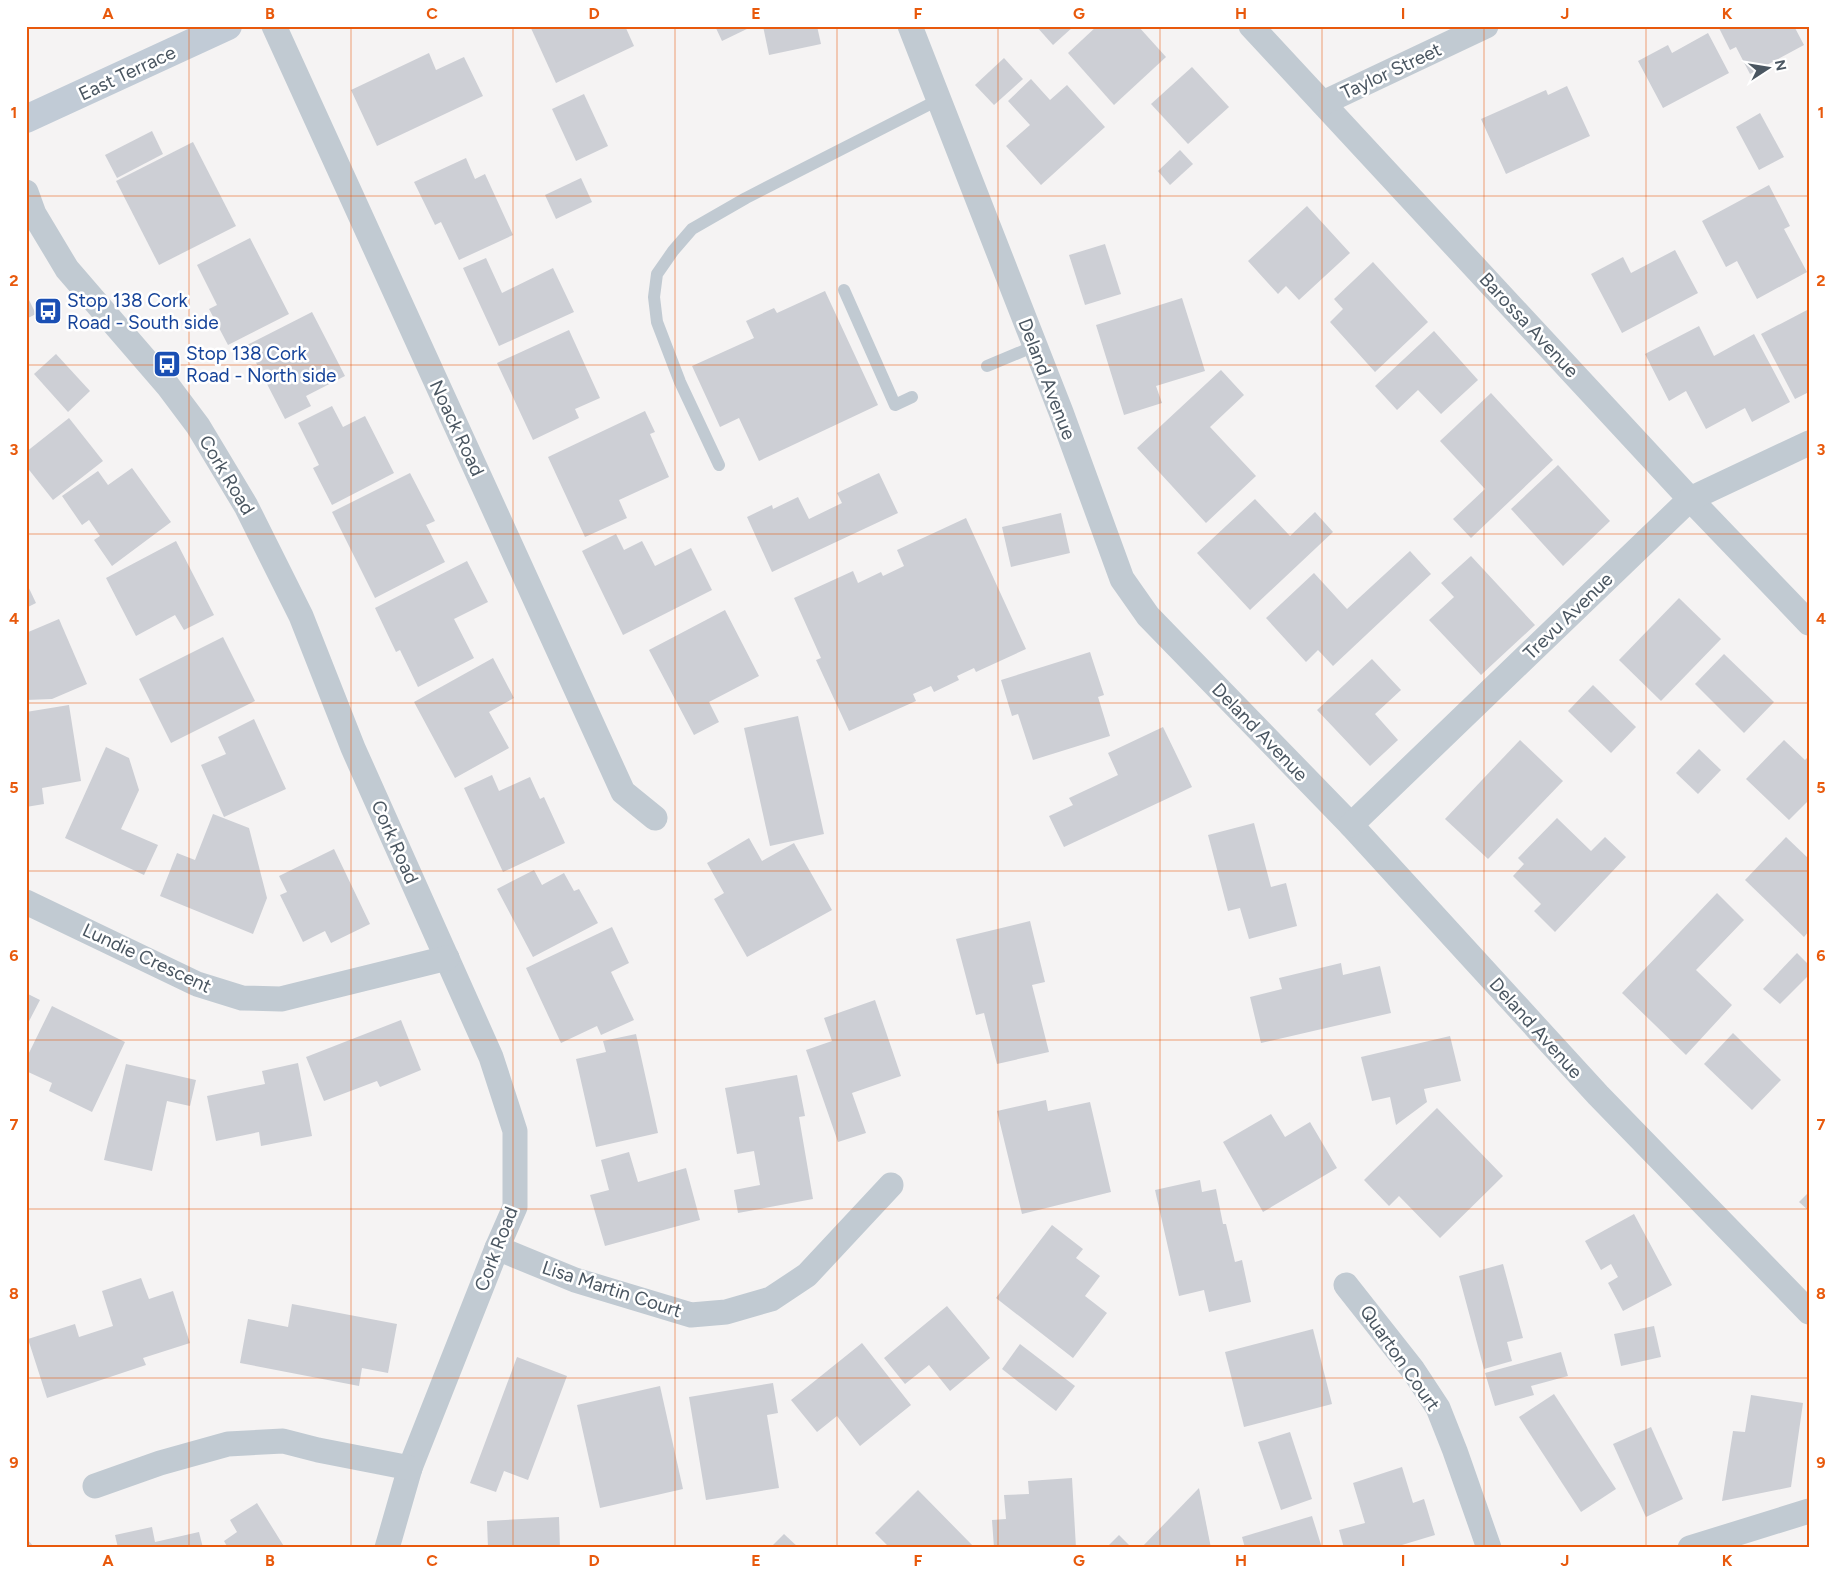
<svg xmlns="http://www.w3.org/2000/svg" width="1835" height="1574" font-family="Figtree,sans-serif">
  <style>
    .building { fill: #cdcfd5 }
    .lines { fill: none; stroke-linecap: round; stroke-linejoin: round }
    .lane { stroke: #c1cad2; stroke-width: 12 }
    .street { stroke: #c1cad2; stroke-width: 25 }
    .secondary { stroke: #c1cbd6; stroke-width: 28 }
    .grid { fill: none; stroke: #e8590c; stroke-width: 1; stroke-opacity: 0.55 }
    .labels { text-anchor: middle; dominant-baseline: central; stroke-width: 5; stroke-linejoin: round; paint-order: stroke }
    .street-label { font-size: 19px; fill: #4a5661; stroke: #fff }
    .transit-label { font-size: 19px; fill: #164399; stroke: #fff; text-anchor: start }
    .neatline { fill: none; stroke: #e8590c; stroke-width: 2 }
    .grid-label { font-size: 16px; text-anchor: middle; font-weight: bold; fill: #e8590c }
  </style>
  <rect width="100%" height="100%" fill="#f5f3f3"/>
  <g class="building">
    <path d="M530,26H625L634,46L556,83Z"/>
    <path d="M715,26H753L722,41Z"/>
    <path d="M763,26H817L821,44L769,55Z"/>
    <path d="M1036,26H1074L1053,45Z"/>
    <path d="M1097,26H1138L1166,57L1114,105L1068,53Z"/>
    <path d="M1718,26H1794L1804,45L1750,74L1736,47L1730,50Z"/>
    <path d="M1708,33L1729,73L1663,108L1638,61L1668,45L1672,53Z"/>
    <path d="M429,53L436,70L464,57L483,96L377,146L351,90Z"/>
    <path d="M1004,58L1023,79L994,105L975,85Z"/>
    <path d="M1192,67L1229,107L1188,144L1151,104Z"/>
    <path d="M1031,79L1050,100L1067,85L1105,127L1041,185L1006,146L1030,125L1008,101Z"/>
    <path d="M1567,86L1590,136L1506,174L1481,119L1546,90L1548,95Z"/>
    <path d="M584,94L608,146L576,161L552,109Z"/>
    <path d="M1760,113L1784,157L1759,170L1736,127Z"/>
    <path d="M152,131L163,154L117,178L105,155Z"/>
    <path d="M193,142L236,226L159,265L116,181Z"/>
    <path d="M1180,150L1193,164L1170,185L1158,171Z"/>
    <path d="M466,158L475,179L485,174L513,235L459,260L441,222L435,225L414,182Z"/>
    <path d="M581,178L592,202L556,219L545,195Z"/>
    <path d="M1769,185L1790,226L1784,229L1807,272L1757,299L1737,261L1726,267L1702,221Z"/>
    <path d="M1307,206L1350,253L1299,300L1286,286L1278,294L1248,261Z"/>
    <path d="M250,238L289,314L228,345L209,309L217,305L197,265Z"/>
    <path d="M1105,244L1121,294L1085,305L1069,255Z"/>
    <path d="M1675,250L1698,293L1622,333L1591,274L1623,257L1631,273Z"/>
    <path d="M486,258L502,293L553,268L574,312L499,346L463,268Z"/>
    <path d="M1373,262L1428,322L1375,372L1330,322L1343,309L1334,299Z"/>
    <path d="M825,291L878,405L759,461L739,418L720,427L692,366L754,338L746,321L774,308L777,313Z"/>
    <path d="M26,294L36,314L26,319Z"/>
    <path d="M1182,298L1205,371L1156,386L1162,403L1124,415L1096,325Z"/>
    <path d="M1809,309V392L1795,399L1761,334Z"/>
    <path d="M312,312L345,376L306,396L311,406L285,419L247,345Z"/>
    <path d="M1699,326L1714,356L1754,334L1790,402L1752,422L1745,408L1706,429L1686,391L1669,401L1645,354Z"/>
    <path d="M569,330L600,398L575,409L579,418L533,440L497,363Z"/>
    <path d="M1434,331L1478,380L1441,414L1418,390L1397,410L1375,386Z"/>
    <path d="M56,354L90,391L68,412L34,374Z"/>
    <path d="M1221,370L1244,395L1210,427L1256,476L1206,523L1137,448Z"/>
    <path d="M1491,393L1553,460L1471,538L1453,519L1485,489L1440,441Z"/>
    <path d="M332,406L343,427L365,416L394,473L332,505L313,468L319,465L298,423Z"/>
    <path d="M645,411L655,432L650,434L669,477L619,500L627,518L585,537L548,457Z"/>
    <path d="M69,418L103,461L53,500L26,466V452Z"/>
    <path d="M1558,465L1610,521L1563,566L1511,509Z"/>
    <path d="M132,468L171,522L112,566L94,540L100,536L89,520L82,525L62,496L98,471L108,485Z"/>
    <path d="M410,473L435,521L426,525L445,562L375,598L332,512Z"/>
    <path d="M879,473L898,513L772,572L747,517L772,505L773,509L798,497L809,519L842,503L837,493Z"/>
    <path d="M1255,499L1290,536L1315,512L1333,532L1250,610L1197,553Z"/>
    <path d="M1061,513L1070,553L1011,567L1002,527Z"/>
    <path d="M966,518L1026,649L976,672L974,668L957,676L959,680L934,692L931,686L913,694L916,701L849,731L816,660L821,658L794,598L853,571L858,583L881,572L883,576L904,566L897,550Z"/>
    <path d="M616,534L624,550L642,541L655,566L691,548L712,590L623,635L582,551Z"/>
    <path d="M176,541L214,615L184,630L175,615L136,636L106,578Z"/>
    <path d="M1410,551L1431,574L1333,666L1318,650L1306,662L1266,618L1314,573L1347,609Z"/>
    <path d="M1471,556L1535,625L1481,675L1429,620L1454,597L1441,583Z"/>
    <path d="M467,561L488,602L454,619L474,658L418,687L400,650L396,652L375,608Z"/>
    <path d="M26,582L36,603L26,608Z"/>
    <path d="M1679,598L1721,639L1661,701L1619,660Z"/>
    <path d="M725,610L759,676L709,702L719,722L694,735L649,650Z"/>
    <path d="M59,619L87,684L52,699L26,700V633Z"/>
    <path d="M223,637L255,701L171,743L139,679Z"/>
    <path d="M1090,652L1104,695L1098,697L1110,736L1033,760L1018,714L1012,716L1001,680Z"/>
    <path d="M1724,654L1774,702L1744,733L1695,684Z"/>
    <path d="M493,658L514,698L489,712L509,748L455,778L414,702Z"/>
    <path d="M1372,659L1401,690L1375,714L1398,740L1370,766L1317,710Z"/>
    <path d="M1593,685L1636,727L1611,753L1568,711Z"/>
    <path d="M69,705L81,781L42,788L44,804L26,807V712Z"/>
    <path d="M798,716L824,834L770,846L744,728Z"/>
    <path d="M254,719L286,789L224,817L201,765L226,754L218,737Z"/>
    <path d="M1163,727L1192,787L1064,847L1049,816L1073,805L1069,798L1118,775L1108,753Z"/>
    <path d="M1520,740L1563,781L1488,859L1445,819Z"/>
    <path d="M1784,740L1805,760L1809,756V800L1789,820L1746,779Z"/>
    <path d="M106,747L129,758L139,790L121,829L158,845L144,875L65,838Z"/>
    <path d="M1699,749L1721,770L1698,794L1676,773Z"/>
    <path d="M492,775L499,791L530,777L540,799L544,797L565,843L503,872L464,788Z"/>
    <path d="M213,814L249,828L267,898L253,934L160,896L177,853L195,860Z"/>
    <path d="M1557,818L1591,851L1605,837L1626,857L1555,932L1534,911L1541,904L1513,876L1524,864L1518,858Z"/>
    <path d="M1254,823L1271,887L1286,883L1297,926L1249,939L1240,908L1228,911L1208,835Z"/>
    <path d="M1786,837L1809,859V931L1804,937L1745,880Z"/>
    <path d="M749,838L762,861L794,843L832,910L747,957L714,899L724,893L707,863Z"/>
    <path d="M334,849L370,924L331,943L325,931L303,942L280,895L287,892L279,876Z"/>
    <path d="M534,870L542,885L564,873L574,891L579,889L598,923L533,957L497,889Z"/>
    <path d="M1717,893L1744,920L1696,970L1732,1005L1686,1055L1622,993Z"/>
    <path d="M1030,921L1045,982L1032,985L1049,1052L997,1064L984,1013L976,1015L956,939Z"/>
    <path d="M612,927L629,963L611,972L634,1020L601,1035L597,1026L561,1043L526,968Z"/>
    <path d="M1797,953L1809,965V975L1780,1004L1763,989Z"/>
    <path d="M1341,963L1343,975L1380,966L1391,1013L1261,1043L1250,997L1282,989L1279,978Z"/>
    <path d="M26,993L40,1000L26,1027Z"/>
    <path d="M875,1000L901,1076L852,1093L866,1133L838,1142L806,1050L832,1041L824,1018Z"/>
    <path d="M52,1006L125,1042L92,1112L49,1091L52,1083L26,1071V1059Z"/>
    <path d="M401,1020L421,1070L380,1087L377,1081L324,1101L306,1057Z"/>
    <path d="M1733,1033L1781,1080L1752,1110L1704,1064Z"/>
    <path d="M636,1034L658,1133L596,1147L576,1059L606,1052L603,1041Z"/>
    <path d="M1450,1036L1461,1081L1424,1089L1427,1102L1396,1125L1390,1097L1372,1101L1361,1057Z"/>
    <path d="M298,1063L312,1136L261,1146L259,1132L216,1141L207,1096L265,1084L262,1071Z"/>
    <path d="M126,1064L196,1080L190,1106L167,1101L152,1171L104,1160Z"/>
    <path d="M797,1075L805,1116L799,1117L813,1199L738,1213L734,1190L760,1185L754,1151L737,1154L725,1088Z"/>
    <path d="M1046,1100L1048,1111L1090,1102L1111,1192L1022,1214L997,1111Z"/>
    <path d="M1437,1108L1503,1176L1440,1238L1399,1196L1389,1206L1364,1180Z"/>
    <path d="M1271,1114L1285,1137L1310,1122L1337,1168L1263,1212L1223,1142Z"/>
    <path d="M629,1152L638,1182L686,1168L700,1220L605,1246L590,1195L609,1190L601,1160Z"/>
    <path d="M1200,1180L1202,1192L1216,1189L1223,1224H1226L1235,1262L1242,1260L1251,1302L1209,1312L1204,1290L1179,1296L1155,1190Z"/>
    <path d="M1809,1192V1211L1799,1202Z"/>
    <path d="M1634,1214L1672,1285L1623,1311L1608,1283L1618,1277L1611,1264L1601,1270L1585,1241Z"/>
    <path d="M1052,1225L1083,1249L1076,1258L1100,1276L1085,1296L1107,1313L1073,1358L996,1298Z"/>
    <path d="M1503,1264L1523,1338L1507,1342L1512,1361L1484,1369L1459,1276Z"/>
    <path d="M141,1278L149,1299L173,1291L190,1343L143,1358L146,1365L47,1398L28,1339L75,1324L79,1337L113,1326L102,1291Z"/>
    <path d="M292,1304L397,1324L388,1373L362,1368L359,1386L240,1363L248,1319L288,1327Z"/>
    <path d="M947,1306L990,1358L950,1391L929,1365L905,1384L884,1358Z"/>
    <path d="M1654,1326L1661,1357L1621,1366L1614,1334Z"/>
    <path d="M1313,1329L1332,1404L1244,1427L1225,1352Z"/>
    <path d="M862,1343L911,1405L860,1446L837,1416L817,1432L791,1400Z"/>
    <path d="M1020,1344L1075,1386L1056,1411L1002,1369Z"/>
    <path d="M1561,1352L1568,1376L1531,1386L1534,1395L1495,1406L1485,1373Z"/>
    <path d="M517,1357L567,1376L528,1480L504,1471L496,1492L470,1483Z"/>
    <path d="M773,1383L778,1413L767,1415L779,1488L706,1500L689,1397Z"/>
    <path d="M660,1386L683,1489L600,1508L577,1405Z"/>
    <path d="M1554,1394L1616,1489L1581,1512L1519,1417Z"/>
    <path d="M1751,1395L1803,1403L1791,1487L1722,1501L1733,1431L1745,1432Z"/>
    <path d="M1651,1427L1683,1499L1646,1517L1613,1444Z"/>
    <path d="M1290,1432L1312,1499L1281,1510L1258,1442Z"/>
    <path d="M1402,1467L1413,1503L1424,1499L1435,1535L1392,1548H1344L1339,1530L1365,1523L1353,1483Z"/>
    <path d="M1072,1478L1076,1548H994L992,1520L1006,1519L1004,1495L1029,1494L1028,1481Z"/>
    <path d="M1199,1488L1211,1548H1141Z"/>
    <path d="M918,1490L975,1548H886L888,1546L875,1533Z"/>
    <path d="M257,1503L285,1548H228L224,1541L237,1532L230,1520Z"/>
    <path d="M1312,1516L1322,1548H1245L1242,1537Z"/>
    <path d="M559,1517L560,1548H488L487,1521Z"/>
    <path d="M152,1527L155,1542L199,1532L203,1548H118L115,1535Z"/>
    <path d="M784,1534L799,1548H770Z"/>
    <path d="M1119,1535L1132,1548H1106Z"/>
    <path d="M26,1538L35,1548H26Z"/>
  </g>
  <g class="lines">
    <g class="lane">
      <path d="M844,290L895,405L912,397"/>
      <path d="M987,366L1035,346"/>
      <path d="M719,465L680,382L657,322L654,297L657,274L673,251L692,229L746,198L938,100"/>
    </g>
    <g class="street">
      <path d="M274,26L623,792L655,818"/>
      <path d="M910,26L1061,412L1122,579L1148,616L1351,825L1598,1095L1809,1312"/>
      <path d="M1251,26L1690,499L1809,623"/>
      <path d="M1323,103L1486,26"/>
      <path d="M26,192L34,214L67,269L168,386L198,426L246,506L301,616L353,748L491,1057L515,1131V1207L497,1248L410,1468L387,1548"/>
      <path d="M1351,825L1690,499L1809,443"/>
      <path d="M26,902L197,984L242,998L281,999L447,958"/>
      <path d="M497,1248L575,1280L691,1315L726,1312L771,1299L807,1275L891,1185"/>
      <path d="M1346,1285L1413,1370L1438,1408L1455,1451L1489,1548"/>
      <path d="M95,1486L160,1463L228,1444L283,1441L318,1450L410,1468"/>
      <path d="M1690,1548L1809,1511"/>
    </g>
    <path class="secondary" d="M26,119L228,26"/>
  </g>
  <path class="grid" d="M189,26V1548M351,26V1548M513,26V1548M675,26V1548M837,26V1548M998,26V1548M1160,26V1548M1322,26V1548M1484,26V1548M1646,26V1548M26,196H1809M26,365H1809M26,534H1809M26,703H1809M26,871H1809M26,1040H1809M26,1209H1809M26,1378H1809"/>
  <defs>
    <g id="bus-square" transform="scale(1.4375)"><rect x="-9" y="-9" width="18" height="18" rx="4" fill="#1a4fb4" stroke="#fff"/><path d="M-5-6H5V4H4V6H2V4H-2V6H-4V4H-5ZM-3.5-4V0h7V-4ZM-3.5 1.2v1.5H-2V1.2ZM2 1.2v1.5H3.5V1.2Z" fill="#fff"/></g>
  </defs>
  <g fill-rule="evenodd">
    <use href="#bus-square" x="48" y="311"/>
    <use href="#bus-square" x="167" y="364"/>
  </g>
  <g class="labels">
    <g class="street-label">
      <text transform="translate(1391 71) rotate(-25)">Taylor Street</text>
      <text transform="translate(127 73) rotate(-25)">East Terrace</text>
      <text transform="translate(1529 325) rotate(47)">Barossa Avenue</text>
      <text transform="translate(1047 379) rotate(69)">Deland Avenue</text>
      <text transform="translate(457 428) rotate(65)">Noack Road</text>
      <text transform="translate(227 475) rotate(59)">Cork Road</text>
      <text transform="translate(1568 616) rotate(-44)">Trevu Avenue</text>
      <text transform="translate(1260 732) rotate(46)">Deland Avenue</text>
      <text transform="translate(395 842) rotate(66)">Cork Road</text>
      <text transform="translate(147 958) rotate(25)">Lundie Crescent</text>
      <text transform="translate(1536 1028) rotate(48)">Deland Avenue</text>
      <text transform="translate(496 1249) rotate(-69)">Cork Road</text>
      <text transform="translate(612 1289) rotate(18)">Lisa Martin Court</text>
      <text transform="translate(1400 1358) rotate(55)">Quarton Court</text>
    </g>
    <g class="transit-label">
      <text x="67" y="300">Stop 138 Cork<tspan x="67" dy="22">Road - South side</tspan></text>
      <text x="186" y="353">Stop 138 Cork<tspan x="186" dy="22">Road - North side</tspan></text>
    </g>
  </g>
  <rect width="1835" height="1574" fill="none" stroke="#ffffff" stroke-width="55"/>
  <g transform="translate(1768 68) rotate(78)" stroke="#ffffff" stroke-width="4" paint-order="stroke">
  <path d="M0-4L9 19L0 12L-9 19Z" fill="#4a5661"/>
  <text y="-8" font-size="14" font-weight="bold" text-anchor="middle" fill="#4a5661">N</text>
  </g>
  <rect x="28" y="28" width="1780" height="1518" class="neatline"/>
  <g class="grid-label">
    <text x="108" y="19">A</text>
    <text x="270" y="19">B</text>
    <text x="432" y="19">C</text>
    <text x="594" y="19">D</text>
    <text x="756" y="19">E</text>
    <text x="918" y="19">F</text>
    <text x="1079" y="19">G</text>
    <text x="1241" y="19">H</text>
    <text x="1403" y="19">I</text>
    <text x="1565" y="19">J</text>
    <text x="1727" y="19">K</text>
    <text x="14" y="118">1</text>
    <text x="1821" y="118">1</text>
    <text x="14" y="286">2</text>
    <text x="1821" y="286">2</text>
    <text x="14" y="455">3</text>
    <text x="1821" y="455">3</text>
    <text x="14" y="624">4</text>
    <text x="1821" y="624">4</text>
    <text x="14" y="793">5</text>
    <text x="1821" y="793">5</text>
    <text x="14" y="961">6</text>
    <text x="1821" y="961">6</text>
    <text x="14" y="1130">7</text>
    <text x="1821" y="1130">7</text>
    <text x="14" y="1299">8</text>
    <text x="1821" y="1299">8</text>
    <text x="14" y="1468">9</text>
    <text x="1821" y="1468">9</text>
    <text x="108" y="1566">A</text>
    <text x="270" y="1566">B</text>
    <text x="432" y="1566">C</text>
    <text x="594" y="1566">D</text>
    <text x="756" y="1566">E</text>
    <text x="918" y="1566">F</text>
    <text x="1079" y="1566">G</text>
    <text x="1241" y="1566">H</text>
    <text x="1403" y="1566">I</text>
    <text x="1565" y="1566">J</text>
    <text x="1727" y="1566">K</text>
  </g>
</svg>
